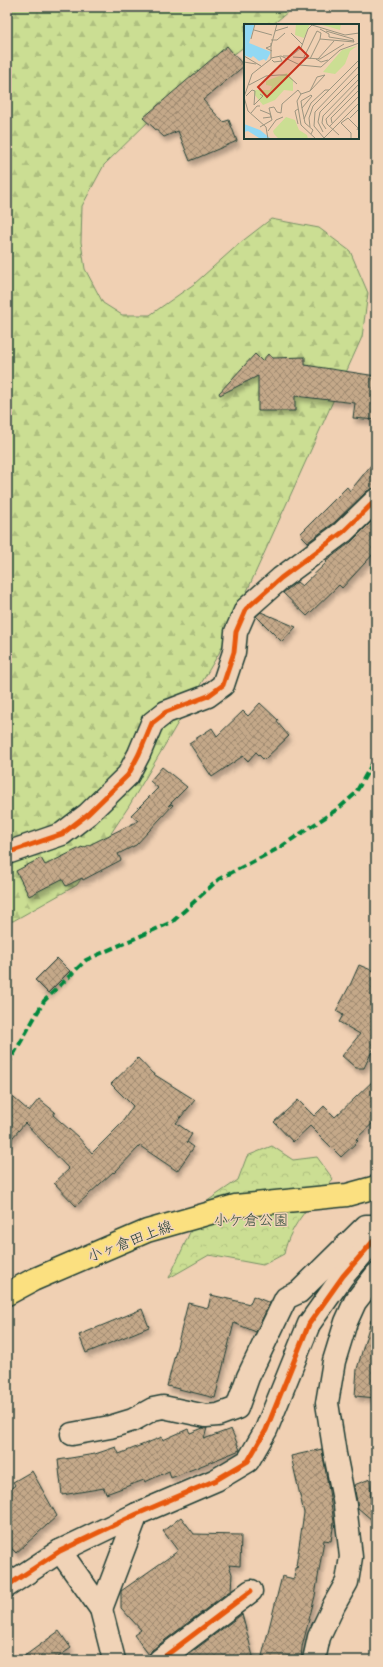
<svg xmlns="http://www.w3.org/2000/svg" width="383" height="1667" font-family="'Comic Neue','Klee One',sans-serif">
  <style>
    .forest { fill: url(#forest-firs); stroke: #758e64 }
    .park { fill: url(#park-crowns); stroke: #758e64 }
    .building { fill: url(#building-cross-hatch); stroke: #1f3d34; filter: url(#shadow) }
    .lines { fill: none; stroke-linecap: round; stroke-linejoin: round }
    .minor-casing { stroke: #1f3d34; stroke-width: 25 }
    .major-casing { stroke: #1f3d34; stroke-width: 25 }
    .minor { stroke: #f0d3b7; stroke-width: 22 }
    .major { stroke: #fbe080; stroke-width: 22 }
    .quiet { stroke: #00873e; stroke-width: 4; stroke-dasharray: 8 4; stroke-linecap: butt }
    .cycleway-casing { stroke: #f0d3b7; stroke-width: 8 }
    .cycleway { stroke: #e8590c; stroke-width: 5 }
    .labels { text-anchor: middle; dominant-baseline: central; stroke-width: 3; stroke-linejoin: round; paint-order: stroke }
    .park-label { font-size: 15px; fill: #304d3e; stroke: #f0d3b7 }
    .street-label { font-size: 15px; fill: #1f3d34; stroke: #f0d3b7 }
    .inset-road { fill: none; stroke: #9c9580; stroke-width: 1 }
    .view { fill: #c8321e; fill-opacity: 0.15; stroke: #c8321e; stroke-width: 2 }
    .inset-edge { fill: none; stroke: #1f3d34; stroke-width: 2 }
  </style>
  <defs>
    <pattern id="forest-firs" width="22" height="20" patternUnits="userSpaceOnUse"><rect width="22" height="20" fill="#cbde93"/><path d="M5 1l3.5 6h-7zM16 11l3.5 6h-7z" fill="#aebf7f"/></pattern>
    <pattern id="park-crowns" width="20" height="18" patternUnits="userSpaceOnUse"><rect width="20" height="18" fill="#cbde93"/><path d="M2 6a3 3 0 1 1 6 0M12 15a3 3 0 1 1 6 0" fill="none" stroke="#aebf7f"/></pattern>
    <pattern id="building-cross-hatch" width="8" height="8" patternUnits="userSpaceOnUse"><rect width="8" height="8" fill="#c4a889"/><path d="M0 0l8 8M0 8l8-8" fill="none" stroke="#9f8a71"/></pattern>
    <filter id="shadow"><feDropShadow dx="2.5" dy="4.5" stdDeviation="2" flood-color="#0004"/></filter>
  </defs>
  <rect width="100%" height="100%" fill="#f0d0b3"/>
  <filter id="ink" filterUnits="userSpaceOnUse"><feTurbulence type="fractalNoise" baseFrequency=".025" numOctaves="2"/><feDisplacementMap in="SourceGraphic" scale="8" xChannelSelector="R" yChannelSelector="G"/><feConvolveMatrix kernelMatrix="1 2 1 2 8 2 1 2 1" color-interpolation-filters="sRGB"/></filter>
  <g filter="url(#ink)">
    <path class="forest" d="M7,7H294L272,25H245V46L158,112L104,165L82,206L81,242L85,269L103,303L122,315H150L194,284L240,243L271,219L319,228L350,251L368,293L362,337L219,653L129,806L77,885L13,921H7Z"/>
    <path class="park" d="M272,1146L293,1160L317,1157L333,1179C314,1202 290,1223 284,1254L263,1265L209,1255L169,1278L203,1204L238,1180L247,1156Z"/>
    <g class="building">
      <path d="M227,46L244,66L203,100L223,122L229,120L237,141L190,161L178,131L164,137L143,118Z"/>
      <path d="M255,354L262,361L268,354L273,358L305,357V365L376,376V420L353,418L355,403L295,396V411H258V376L220,395L219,393Z"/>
      <path d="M376,459V488L367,491L335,522L308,542L300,534L347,487L350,491Z"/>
      <path d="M376,517V551L342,588L339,585L307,616L283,593L297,582L302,586L327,562L326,561L351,542Z"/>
      <path d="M261,612L296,627L282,642L256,616Z"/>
      <path d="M260,703L278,720L277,722L289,736L264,760L256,752L248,761L243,756L212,777L189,743L212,728L217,736L243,711L248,716Z"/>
      <path d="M162,767L187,787L168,806L172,804L173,805L136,845L118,854L121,860L83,880L82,878L66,886L62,879L29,896L16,871L41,858L45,865L82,847L83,848L138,821L131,815L158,788L150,781Z"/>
      <path d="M57,958L70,971L48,993L35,980Z"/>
      <path d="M359,965L376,972V1043L364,1068H356L342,1056L360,1034L339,1022L343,1015L336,1011L351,983Z"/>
      <path d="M138,1058L152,1073L195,1100L176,1123L192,1134L187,1142L194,1147L177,1171L140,1146L114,1173L113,1172L76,1206L54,1183L69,1169L25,1123L7,1144V1092L29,1111L39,1099L55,1112L53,1115L78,1137L92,1153L121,1124L133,1106L111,1084Z"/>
      <path d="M376,1078V1120L356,1139L358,1141L341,1157L310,1126L293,1142L274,1122L298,1100L314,1116L324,1106L335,1117Z"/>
      <path d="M211,1295L250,1304L253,1296L270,1303L256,1332L234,1323L215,1398L167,1386L188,1303L208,1308Z"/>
      <path d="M142,1309L149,1327L86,1353L79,1335Z"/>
      <path d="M371,1320L376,1321V1398L355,1396L357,1369Z"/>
      <path d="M203,1428H207L204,1439L231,1429L240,1450L171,1478L169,1471L145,1482L144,1480L106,1494L104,1488L62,1495L58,1460L95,1454L116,1447L119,1454L162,1437L163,1440L188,1429L190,1433Z"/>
      <path d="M322,1449L334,1522L331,1541L324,1540L315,1596L302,1647L301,1660H261L282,1576L294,1579L295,1568L298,1567L296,1566L304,1513L291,1456Z"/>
      <path d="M32,1471L57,1516L16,1553L7,1544V1492L15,1485L13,1482Z"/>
      <path d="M370,1479L372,1520L358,1508L354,1485Z"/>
      <path d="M181,1517L194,1534L241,1535L240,1566L229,1565L232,1574L231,1590L152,1650L149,1655L134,1635L141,1630L121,1608V1591L178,1551L163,1531Z"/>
      <path d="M242,1614L254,1660H181Z"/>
      <path d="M59,1631L71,1648L54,1660H19Z"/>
    </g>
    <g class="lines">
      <g class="minor-casing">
        <g id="minor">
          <path d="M7,853L62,834L88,814L128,775L139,754L152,723L166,712L208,696L223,685L234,652L236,632L246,609L281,578L343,532L376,500"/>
          <path d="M72,1434L110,1427L133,1420L153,1409L163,1407L206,1416L218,1415L237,1408L248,1377L286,1298L299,1292L366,1226H376"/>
          <path d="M60,1551L101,1609L114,1660"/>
          <path d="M7,1586L60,1551L137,1514L216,1480L248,1461L266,1430L309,1324L343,1276L376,1238"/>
          <path d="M101,1609L137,1514"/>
          <path d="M160,1660L251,1591"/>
          <path d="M314,1660L319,1637L334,1605L347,1582L351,1557L345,1505L335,1454L327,1403L334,1361L346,1322L355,1302L376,1275"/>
        </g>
      </g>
      <g class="major-casing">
        <path id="major" d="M7,1294L33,1280L147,1231L235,1206L347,1195L376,1187"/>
      </g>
      <use href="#minor" class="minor"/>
      <use href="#major" class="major"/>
      <path class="quiet" d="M7,1066L44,1001L86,960L172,922L219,879L279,848L339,808L355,794L376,757"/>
      <g class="cycleway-casing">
        <g id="cycleway">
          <path d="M7,853L62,834L88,814L128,775L139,754L152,723L166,712L208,696L223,685L234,652L236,632L246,609L281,578L343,532L376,500"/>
          <path d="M7,1586L60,1551L137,1514L216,1480L248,1461L266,1430L309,1324L343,1276L376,1238"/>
          <path d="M160,1660L251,1591"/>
        </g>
      </g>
      <use href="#cycleway" class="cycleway"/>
    </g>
  </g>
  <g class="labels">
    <g class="park-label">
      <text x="251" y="1220">小ケ倉公園</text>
    </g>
    <g class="street-label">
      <text transform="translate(130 1241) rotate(-21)">小ヶ倉田上線</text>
    </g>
  </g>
  <g transform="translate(244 24)">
    <rect width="115" height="115" fill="#f0d0b3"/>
    <path d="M52,0H66L60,14L51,11ZM75,0H97L96,6ZM113,22L106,27L101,40L91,50L79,48L98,26ZM43,49L49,56V67L40,66L31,76L19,81L10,70V66H26L28,62L22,61V57ZM42,93L51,96L55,106L63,111L64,115H35L30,110L29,107Z" fill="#cbde93"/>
    <path d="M0,0H11L5,19L27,28L22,37L20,35L15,37L9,32L7,34L0,31ZM0,100L16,106L27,115L15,114L4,107L0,108Z" fill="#91d8f3"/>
    <path class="inset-road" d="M76,5L85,10V13L110,17M10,6L28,11M31,7L44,3M47,9L59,21M7,15L11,0M76,15L110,18L109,15L82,7M27,16H33L41,9M27,22L22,24L28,27M27,22L33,0M0,32L17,42M39,32H47L57,24L64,5L68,1L101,11L115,9M49,33L76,35L100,20M60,33L73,7L77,9L76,15L66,35M27,34L37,32L56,41L77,43L96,26L115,19M72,35L77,38L84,36M74,35L90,17M28,36L30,38L38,37L36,33M0,38L12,40M5,61L22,52L35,51H43L53,60M57,70L66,67L73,53L81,51L66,67M67,71L68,72L58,84L57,77ZM2,72L8,66L11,67L10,81L19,72L16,70M58,84L61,99L69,106L67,110M54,85L51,87L54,100M16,86L26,90L27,93L19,94M7,89L13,82H16M106,94L115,85M60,95L67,79L81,66H85M88,99L87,94L115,66M16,103L28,96L25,84L30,83L33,88L37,89L38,80L54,66L57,70L53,77L57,101L72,115M66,103L65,94L69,82L115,36M85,103L115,72M82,105L78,99L79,92L115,55M24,107L32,96L39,93M79,108L74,98L76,88L115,49M95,111L83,100L82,95L115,60M80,114L70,102L71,88L115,42M24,115L22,103L4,87L0,73L8,50L27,35V19M79,115L115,79M107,115V109L97,99L104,94L114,104L113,106"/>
    <path class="view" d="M55,23L64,32L23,73L14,63Z"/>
    <rect width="115" height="115" class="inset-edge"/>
  </g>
  <rect width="383" height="1667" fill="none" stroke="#f0d3b7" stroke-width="24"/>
  <rect x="12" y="12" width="359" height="1643" fill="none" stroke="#1f3d34" stroke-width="1.5" filter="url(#ink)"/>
</svg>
